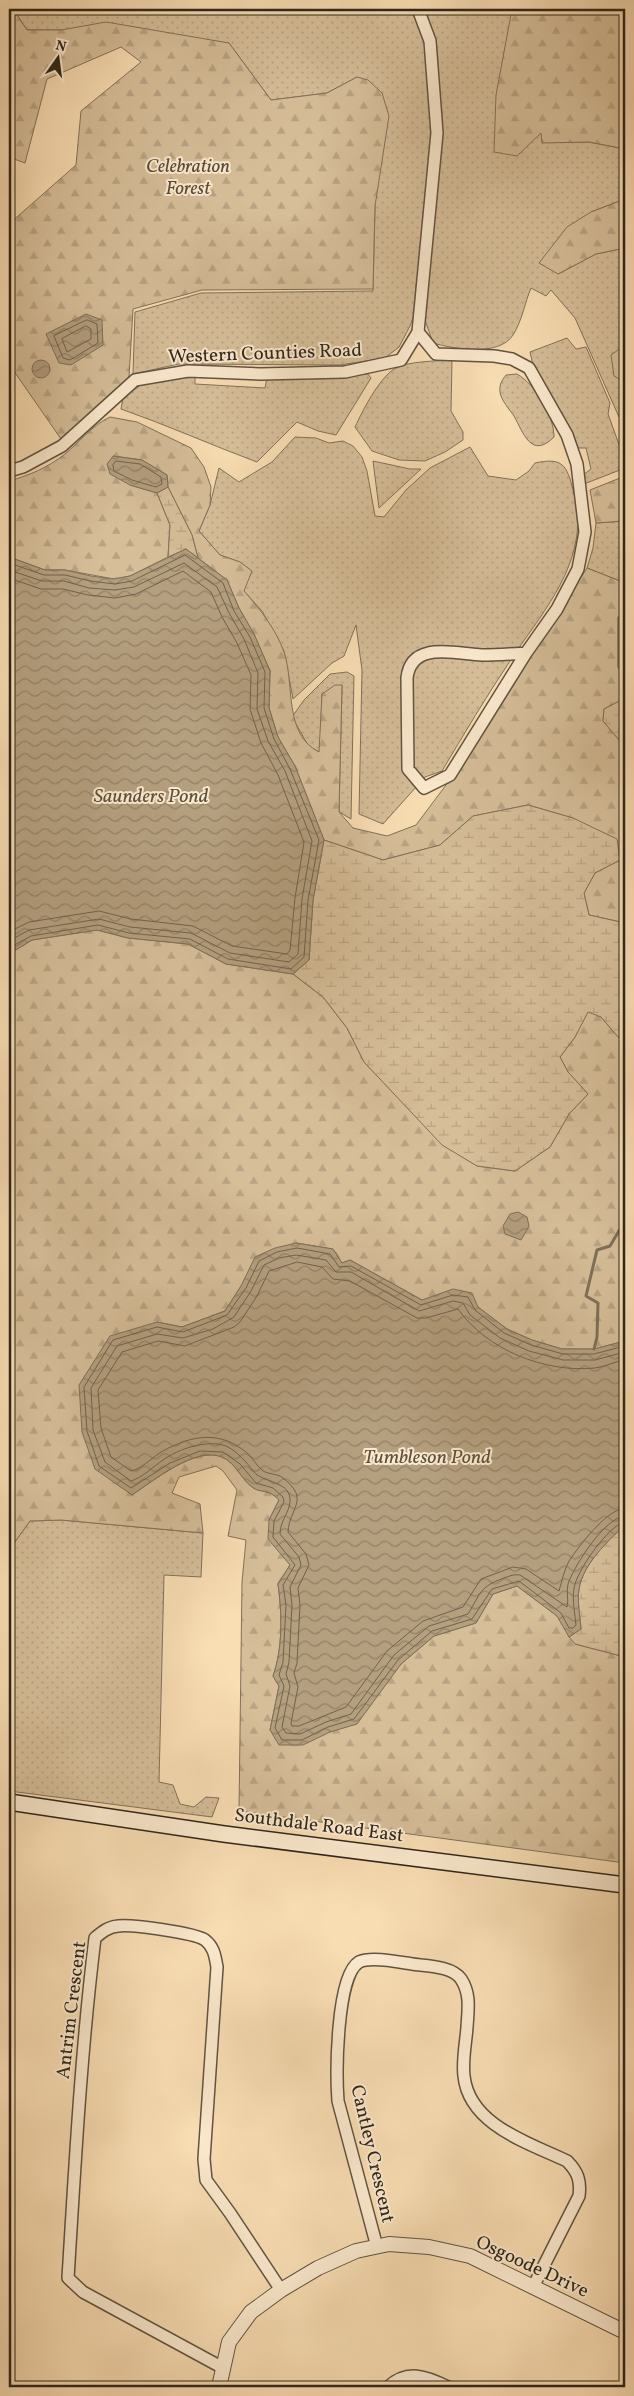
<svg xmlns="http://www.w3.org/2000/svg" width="634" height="2396" font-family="Vollkorn,serif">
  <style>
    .grass { fill: url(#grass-dots); stroke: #82725a }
    .forest { fill: url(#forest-firs); stroke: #82725a }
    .wetland { fill: url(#wetland-marsh); stroke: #82725a }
    .garden { fill: #d6be99; stroke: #82725a }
    .water { fill: url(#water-waves); stroke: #7e6f57 }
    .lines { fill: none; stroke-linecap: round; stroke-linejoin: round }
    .shore { stroke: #71624d; stroke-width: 1 }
    .stream { stroke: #7e6f57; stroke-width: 3 }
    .minor-casing { stroke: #615441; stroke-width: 14 }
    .tertiary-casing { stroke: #615441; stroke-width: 16 }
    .secondary-casing { stroke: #2e261b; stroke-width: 18 }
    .minor { stroke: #fbe9ce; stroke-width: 11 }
    .tertiary { stroke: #fbe9ce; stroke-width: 14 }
    .secondary { stroke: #fbe9ce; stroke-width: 15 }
    .labels { text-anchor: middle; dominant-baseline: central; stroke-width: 4; stroke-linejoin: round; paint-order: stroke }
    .park-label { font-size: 19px; font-style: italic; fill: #584c3a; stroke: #fbe9ce }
    .street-label { font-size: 19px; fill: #2e261b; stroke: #fbe9ce }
    .water-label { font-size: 20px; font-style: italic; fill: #5d503e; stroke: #fbe9ce }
  </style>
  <defs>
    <pattern id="grass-dots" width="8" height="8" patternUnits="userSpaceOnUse" patternTransform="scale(1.25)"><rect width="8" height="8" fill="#d6be99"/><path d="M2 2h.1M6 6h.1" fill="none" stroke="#b8a383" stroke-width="1.8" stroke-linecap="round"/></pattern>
    <pattern id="forest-firs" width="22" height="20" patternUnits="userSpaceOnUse" patternTransform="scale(1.25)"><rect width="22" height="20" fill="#d6be99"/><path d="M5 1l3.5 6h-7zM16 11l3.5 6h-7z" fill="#b8a383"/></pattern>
    <pattern id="wetland-marsh" width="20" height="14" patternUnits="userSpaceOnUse" patternTransform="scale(1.25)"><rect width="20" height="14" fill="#d6be99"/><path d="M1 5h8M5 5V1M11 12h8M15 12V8" fill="none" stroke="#b8a383"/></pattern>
    <pattern id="water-waves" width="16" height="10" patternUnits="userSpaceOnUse" patternTransform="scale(1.25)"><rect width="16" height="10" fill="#b49f7f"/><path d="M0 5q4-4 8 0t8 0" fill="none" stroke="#938167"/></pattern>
  </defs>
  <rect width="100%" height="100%" fill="#f9ddb3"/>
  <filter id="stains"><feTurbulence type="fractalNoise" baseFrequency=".004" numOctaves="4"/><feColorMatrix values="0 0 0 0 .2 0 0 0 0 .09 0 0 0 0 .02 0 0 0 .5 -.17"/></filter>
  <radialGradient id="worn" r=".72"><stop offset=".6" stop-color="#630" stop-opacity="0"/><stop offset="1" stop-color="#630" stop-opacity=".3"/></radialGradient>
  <g class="grass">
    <path d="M13,9H512L542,132V142H589L625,149V199L591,212L558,274L596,254L625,248V406L619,417L575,318L551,290L546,296L531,288C525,302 522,321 513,335C499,357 454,349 433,343L425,320L427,283L416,284L414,315L410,326L399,347L385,358L340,365L179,364L133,374L135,312L201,293L373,291L375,206L357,77L327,93L271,100L229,43L61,30H27Z"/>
    <path d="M567,338L576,349L586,347L610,403L608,414L625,461V468L584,484L583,475L591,469L586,448H576L533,365L530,352Z"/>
    <path d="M452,360L451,411L463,432V440L445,452L425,461L399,460L372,451L355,427C363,410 378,380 394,369C407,361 437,361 452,360Z"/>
    <path d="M368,374L371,378L336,435L318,431L297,422L257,462C211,445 167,425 121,409L123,398L143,383L195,375V384L265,388L267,378H320Z"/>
    <path d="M517,374C536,385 554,416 554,437C531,460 523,432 514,416C509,409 501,400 500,392C499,385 502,380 506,375Z"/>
    <path d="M295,437L316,438L329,443L343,441L353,446L362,457L367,471L375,516L384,517L406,490L430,468L470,447L488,476L516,480L529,471L535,463C559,458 566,462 572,486C574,495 578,506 578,516C579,574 540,615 510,661C486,697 464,734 442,771L425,777L383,824L359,814L362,670L356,625L344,656L332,663L293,699L284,651L262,611L244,591L240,562L220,555L199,531L210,505L219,468L239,482L272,462Z"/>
    <path d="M373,461L410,469H421L379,508Z"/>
    <path d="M625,521V583L587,568L593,548L596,523Z"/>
    <path d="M347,672L354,676L351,819L339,812L342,685L322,694L320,752L309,747L292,717L304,700L330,674Z"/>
    <path d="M61,1520L203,1533L201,1577L164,1575L159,1782L173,1785L180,1804L194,1807L206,1797L219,1798L212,1817L9,1791V1550L30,1521Z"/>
  </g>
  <g class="forest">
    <path d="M9,9H13L27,30H61L106,22L229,43L271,100L327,93L357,77L368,80L382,93L389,116L375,206L373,289L202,290L133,309L129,377L61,439L9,364V224L76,165L81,111L141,62L121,47L47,79L25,163L9,157Z"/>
    <path d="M512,9H625V149L589,142L542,143L541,133L517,156L494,152L496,95Z"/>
    <path d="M625,199V248L596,254L558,274L539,263L567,227L591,212Z"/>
    <path d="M110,417L137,422L191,448L204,467L211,487L210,505L199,531L220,555L240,562L252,571L244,591C259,608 276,629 284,652C295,684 283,734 319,752L322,694L335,685H342L339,812L353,828L387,836L416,825L470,753L587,568L625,583V613L618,617V667L625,680V698L604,709L603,721L625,747V923L589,915L584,893L595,873L620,860L573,818L528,805L473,816L440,845L383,860L324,840L295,766L278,737L269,708L270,671L254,634L239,608L227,580L198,558L192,535L168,487L167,475L142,460L113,456L130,485L157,493L170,525L168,557L130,576L114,579L65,570H45L9,557V481C30,475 47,468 65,454C80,442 92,425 110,417Z"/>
    <path d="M625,476V521L596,523L590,490Z"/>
    <path d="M97,930L128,938L188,944L226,964L293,974L323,997L347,1028L364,1062L442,1144L477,1166L515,1171L550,1147L569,1114L588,1094L568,1072L560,1057L575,1037L588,1011L601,1017L625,1045V1341L594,1349H562L532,1340L507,1329L478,1307L422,1300L350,1260L342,1263L333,1249L296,1243L241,1286L225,1311L182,1327L157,1322L132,1495C153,1481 196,1446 222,1457C236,1463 241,1479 252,1487C261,1494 267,1487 279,1500L269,1520L290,1565L278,1584C282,1613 283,1648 273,1676L279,1686L270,1730L330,1732L357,1723L401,1664L434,1636L476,1623L493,1594L517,1586L557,1616L575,1644L625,1657V1863L239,1811L242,1582L246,1540L228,1536L237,1490L223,1471L216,1466L179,1477L172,1493L200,1504L203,1533L61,1520L30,1521L9,1550V954L32,940Z"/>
  </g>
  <g class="wetland">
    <path d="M168,487L192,535L198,558L186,549L168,557L170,525L157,493Z"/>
    <path d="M625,698V747L603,721L604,709Z"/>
    <path d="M528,805L573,818L617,839L620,860L595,873L584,893L589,915L625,923V1045L601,1017L588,1012L575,1037L560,1057L568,1072L588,1094L569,1114L550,1147L515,1171L477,1166L442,1145L364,1062L347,1028L323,997L293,974L309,960L313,900L324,840L383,860L440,845L473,816Z"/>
    <path d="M625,1525V1657L575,1644L569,1637L581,1629C580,1616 577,1601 579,1589C583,1564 607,1541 625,1525Z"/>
  </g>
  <path class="garden" d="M625,345V388L621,380L614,376L611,355Z"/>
  <g class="water">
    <path d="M86,314L102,320L103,345L71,365L59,363L46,334Z"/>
    <circle cx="41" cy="369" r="9"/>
    <path d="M113,456L142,460L167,475L168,487L157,493L130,485L110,474L107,464Z"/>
    <path d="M186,549L227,580L239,608L254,634L270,671L269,708L278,737L295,766L324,840L313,900L309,960L293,974L226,964L188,944L128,938L97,930L32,940L9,954V557L45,570H65L91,576L114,579L130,576Z"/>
    <path d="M625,613V680L618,667V617Z"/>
    <path d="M518,1212L527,1217L529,1226L521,1240L505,1234L503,1226L510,1214Z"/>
    <path d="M296,1243L333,1249L342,1263L350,1260L422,1300L453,1289L472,1293L478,1307L507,1329L532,1340L562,1349H594L625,1341V1525C608,1541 583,1564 579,1589C577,1601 580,1616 581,1629L569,1637L557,1616L517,1586L493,1594L476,1623L434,1636L401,1664L357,1724L330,1732L303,1745H279L270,1730L279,1686L273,1676C283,1648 282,1613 278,1584L290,1565L268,1539L269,1520L279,1500C268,1488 261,1494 252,1487C241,1479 236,1463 222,1457C195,1446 153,1481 132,1495L95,1469L82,1432L79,1385L110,1336L157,1322L182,1327L225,1311L241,1286L255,1257L275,1248Z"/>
  </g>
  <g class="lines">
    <g class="shore">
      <path d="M87,320L97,324L98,343L70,360L63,358L54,336Z"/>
      <path d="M86,326L91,329V339L67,352L62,339Z"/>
      <path d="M116,461L140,464L161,477L162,484L156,487L132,480L114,471L113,465Z"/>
      <path d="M9,563L44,575H65L90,581L115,584L132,581L185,555L223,583L234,611L250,637L265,672L264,708L274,739L290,769L319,840L308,900L304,957L291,969L228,959L190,939L129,933L98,925L31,936L9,948"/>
      <path d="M9,570L42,581H64L89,588L115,590L134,587L184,563L217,587L229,613L244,639L258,673L257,709L268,741L285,771L312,841L302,899L298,954L289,962L230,953L191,933L130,927L99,919L29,930L9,941"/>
      <path d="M9,578L41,589H63L88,595L115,598L136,594L183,571L211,592L222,617L237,643L251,675L250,709L261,743L278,775L304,842L295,898L290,950L287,954L232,946L193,926L131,919L99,911L29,922L9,932"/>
      <path d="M625,619L623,621V665L625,670"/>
      <path d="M625,1346L594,1354H563L531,1345L504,1333L475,1310L468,1297L453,1295L421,1305L351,1266L339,1267L330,1254L297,1248L277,1252L259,1261L246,1288L227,1315L183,1332L157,1327L113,1340L84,1387L87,1431L99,1466L131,1488L170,1463L200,1451L223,1452L240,1464L256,1483L273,1488L283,1497L284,1502L274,1521L273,1537L295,1565L283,1585L286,1605L283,1662L279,1675L284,1686L275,1728L282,1740H302L328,1727L354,1719L398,1660L432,1631L472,1619L492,1589L519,1581L561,1613L569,1628H573L576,1625C575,1614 572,1600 574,1589C575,1573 609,1524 625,1522"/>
      <path d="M625,1352L595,1360H563L529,1351L500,1338L470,1315L463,1303L453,1301L419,1311L351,1272H336L326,1260L296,1255L279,1258L264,1265L251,1291L234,1317L213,1329L183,1338L157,1334L117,1346L91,1388L93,1430L105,1462L131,1481C142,1478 154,1466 163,1460C178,1449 208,1439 226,1446C237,1451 247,1463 254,1472C263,1483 292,1481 290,1502C289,1513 280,1521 280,1534L299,1557L301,1565L290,1587L292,1605L289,1662L286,1674L290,1686L282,1727L286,1733L300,1734L326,1722L351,1714L394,1655L429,1626L468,1614C481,1593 479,1587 504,1578C510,1576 514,1574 520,1575L567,1607C569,1600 566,1592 568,1584C574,1566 605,1517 625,1516"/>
      <path d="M625,1360C615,1361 605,1367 595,1368C545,1373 487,1350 458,1309L426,1318H417L350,1281L333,1279L322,1267L297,1262L269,1271L257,1296L240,1322L234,1327L185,1346L158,1341L122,1352L98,1390L101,1428L111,1457L131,1471C142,1469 152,1457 163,1451C192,1435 220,1430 247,1453C253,1458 256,1465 262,1470C268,1475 277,1473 283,1478C311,1500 289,1508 288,1532L306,1554L309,1565L298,1588L300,1605L297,1663L294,1673L298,1687L291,1723L292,1726H299L346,1707L387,1651L423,1621L463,1607L481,1579L513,1567L526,1569L559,1591C562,1581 564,1570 569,1561C579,1546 607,1509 625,1508"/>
    </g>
    <path class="stream" d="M594,1349L597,1337L598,1303L586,1296L597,1250L610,1246L620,1229L625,1226"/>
    <g class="minor-casing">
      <g id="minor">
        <path d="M418,332L436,354L494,356L512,359L529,368L567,435L577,464L585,532L578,569L557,609L526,653L450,775L424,788L408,769L407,678C411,640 456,654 482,655C497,655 511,654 526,653"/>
        <path d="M9,471L23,467L62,446L135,380L188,371L261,374L345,372L401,360L418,332L437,133L430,41L418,9"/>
        <path d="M377,2247L338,2101C336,2074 336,1976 359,1962C371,1956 399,1962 412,1964C427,1966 452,1966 461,1979C471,1994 468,2010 467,2027C466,2042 462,2060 464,2076C469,2125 529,2143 567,2161C578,2172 581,2181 579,2196L533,2287"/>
        <path d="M223,2368L83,2292L68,2278C75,2165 81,2051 95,1938C102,1932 108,1927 118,1926C131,1924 195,1933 205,1940C214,1947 215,1956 217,1967L204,2159L206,2180L230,2213L281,2290"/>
        <path d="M388,2387C407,2369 426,2376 448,2387"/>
      </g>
    </g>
    <g class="tertiary-casing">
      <path id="tertiary" d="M219,2387L229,2342L251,2312L281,2290L318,2268L356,2251L389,2244L429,2247L470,2256L625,2332"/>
    </g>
    <g class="secondary-casing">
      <path id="secondary" d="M9,1802L224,1834L625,1885"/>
    </g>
    <use href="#minor" class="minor"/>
    <use href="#tertiary" class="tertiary"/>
    <use href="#secondary" class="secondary"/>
  </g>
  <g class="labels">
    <g class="park-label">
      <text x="188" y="167">Celebration<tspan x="188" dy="22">Forest</tspan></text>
    </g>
    <g class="street-label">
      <text transform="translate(265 354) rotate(-2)">Western Counties Road</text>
      <text transform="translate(319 1826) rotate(7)">Southdale Road East</text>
      <text transform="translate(72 2010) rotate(-83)">Antrim Crescent</text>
      <text transform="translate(372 2154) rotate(77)">Cantley Crescent</text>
      <text transform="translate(532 2267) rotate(25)">Osgoode Drive</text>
    </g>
    <g class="water-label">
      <text x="151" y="797">Saunders Pond</text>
      <text x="427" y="1458">Tumbleson Pond</text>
    </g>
  </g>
  <rect width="634" height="2396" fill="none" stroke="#f9ddb3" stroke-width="30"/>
  <rect x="10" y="10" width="614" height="2376" fill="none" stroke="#2e261b" stroke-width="2.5"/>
  <rect x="15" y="15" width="604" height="2366" fill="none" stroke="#2e261b"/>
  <g transform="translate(58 58) rotate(14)" stroke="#fbe9ce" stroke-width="4" paint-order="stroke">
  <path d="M0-4L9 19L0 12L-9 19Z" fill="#2e261b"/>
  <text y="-8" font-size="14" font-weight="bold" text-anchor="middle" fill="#2e261b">N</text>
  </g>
  <rect width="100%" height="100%" filter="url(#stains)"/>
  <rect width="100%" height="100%" fill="url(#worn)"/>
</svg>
